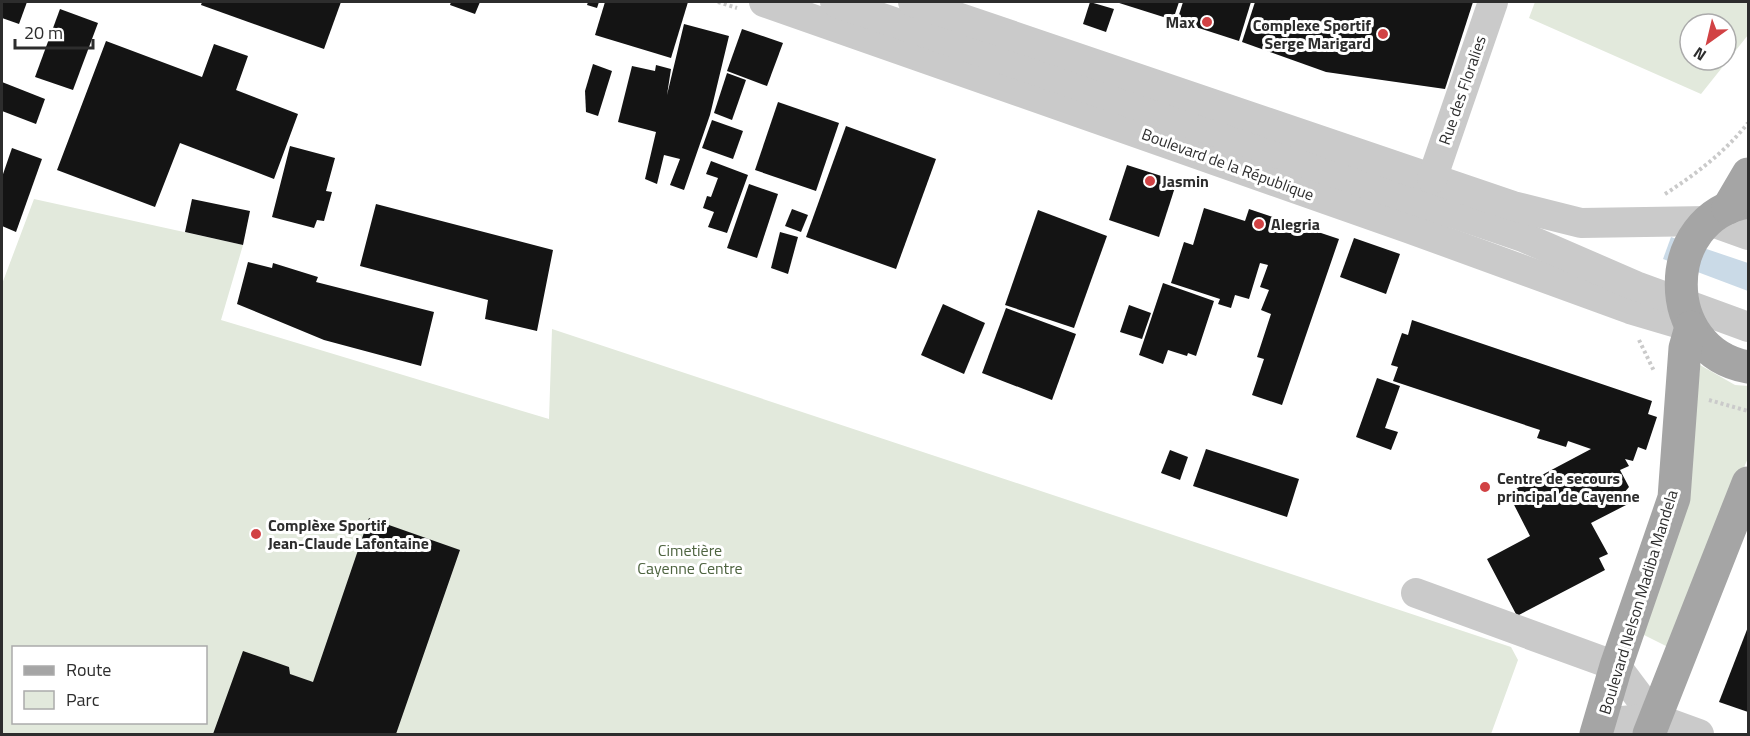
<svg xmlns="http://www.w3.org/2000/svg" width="1750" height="736" font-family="'Titillium Web',sans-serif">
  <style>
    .green { fill: #e2e9dc; fill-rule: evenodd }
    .water { fill: #cadae7 }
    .building { fill: #141414 }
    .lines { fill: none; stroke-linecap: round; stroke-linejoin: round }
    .path { stroke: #cacaca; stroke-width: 4; stroke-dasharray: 3 3; stroke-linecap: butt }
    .minor { stroke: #cacaca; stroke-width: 30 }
    .major { stroke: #a5a5a5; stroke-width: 33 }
    .poi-dot { fill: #d14244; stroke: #fff; stroke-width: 2 }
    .labels { text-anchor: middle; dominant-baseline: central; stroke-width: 6; stroke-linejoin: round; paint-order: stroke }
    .poi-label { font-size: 16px; font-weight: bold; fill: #2d2d2d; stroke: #fff; text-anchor: start }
    .street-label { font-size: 16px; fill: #2d2d2d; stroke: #fff }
    .park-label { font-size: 16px; fill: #4e6440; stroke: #fff }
  </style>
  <rect width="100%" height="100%" fill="#fff"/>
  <g class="green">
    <path d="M1535,2H1748V35L1701,94L1529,18ZM1690,24H1726V60H1690Z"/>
    <path d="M34,199L243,245L221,320L549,419L552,329L1511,647L1518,660L1491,734H2V284ZM14,648H206V722H14Z"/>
    <path d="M1700,365L1735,385L1748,386V458L1668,647L1642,634L1689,485Z"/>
  </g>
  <path class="water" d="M1671,237L1748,263V291L1663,259Z"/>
  <g class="building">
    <path d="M2,2H27L19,24L2,18Z"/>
    <path d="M202,2H341L324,49L201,5Z"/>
    <path d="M451,2H480L475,14L450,5Z"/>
    <path d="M588,2H599L597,8L587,5Z"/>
    <path d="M605,2H688L671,58L595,35Z"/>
    <path d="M1090,2L1114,9L1106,32L1083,24Z"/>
    <path d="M1116,2H1179L1173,20Z"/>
    <path d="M1183,2H1251L1239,41L1177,21Z"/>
    <path d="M1255,2H1473L1445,89L1326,72L1242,42Z"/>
    <path d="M60,9L98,23L73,90L35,77Z"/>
    <path d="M684,24L729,36L710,115L684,190L670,185L680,159L664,155L657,184L645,179L656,132L618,122L632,66L655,71L656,65L671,69L667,95Z"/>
    <path d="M742,29L783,43L767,86L727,71Z"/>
    <path d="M106,41L202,77L214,44L248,56L236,90L298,114L274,179L180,143L155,207L57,170Z"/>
    <path d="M593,64L612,71L598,116L586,112L585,91Z"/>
    <path d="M727,73L746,80L732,120L714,113Z"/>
    <path d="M2,82L45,99L36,124L2,111Z"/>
    <path d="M778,102L839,123L816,191L755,170Z"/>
    <path d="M712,120L743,131L733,159L702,148Z"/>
    <path d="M846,126L936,159L896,269L806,237Z"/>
    <path d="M290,146L335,158L326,191L332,192L324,221L317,220L314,228L272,217Z"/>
    <path d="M12,148L42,159L16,232L2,226V177Z"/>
    <path d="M711,161L748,175L727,233L708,227L714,212L703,208L707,196L711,197L718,178L706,174Z"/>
    <path d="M1127,165L1177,181L1159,237L1109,220Z"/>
    <path d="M749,184L778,194L757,258L727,248Z"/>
    <path d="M192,199L250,211L243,245L185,232Z"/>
    <path d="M376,204L553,250L537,331L485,319L488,300L360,266Z"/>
    <path d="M1204,208L1245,221L1249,209L1339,239L1282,405L1252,395L1264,359L1257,357L1271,314L1261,310L1269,290L1260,287L1268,265L1260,263L1249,299L1235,295L1231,308L1218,304L1220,299L1171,283L1184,242L1193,245Z"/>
    <path d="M792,209L808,215L801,232L785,226Z"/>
    <path d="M1038,210L1107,236L1074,328L1005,305Z"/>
    <path d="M780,232L798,237L788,274L771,268Z"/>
    <path d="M1354,238L1400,254L1386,294L1340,277Z"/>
    <path d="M248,262L272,268L273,263L318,277L316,282L434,312L421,366L324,340L237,304Z"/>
    <path d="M1163,283L1214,301L1196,356L1188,353L1187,356L1168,350L1163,364L1139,355Z"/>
    <path d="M943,304L985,323L964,374L921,355Z"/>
    <path d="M1129,305L1151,313L1142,339L1120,332Z"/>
    <path d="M1006,308L1076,334L1052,400L982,373Z"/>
    <path d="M1412,320L1652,401L1648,414L1657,417L1646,450L1638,447L1633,461L1625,459L1629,466L1620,470L1629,487L1623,494L1628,504L1591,523L1608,554L1599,558L1605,570L1517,616L1487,559L1530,536L1508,493L1591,449L1568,441L1566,447L1537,438L1540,430L1393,381L1398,367L1391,365L1402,333L1408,335Z"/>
    <path d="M1377,378L1400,386L1385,428L1398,432L1391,450L1356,437Z"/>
    <path d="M1206,449L1299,479L1287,517L1193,486Z"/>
    <path d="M1170,450L1188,457L1180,480L1161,473Z"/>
    <path d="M369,518L460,550L396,734H213L243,651L289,667L290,674L313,682Z"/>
    <path d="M1748,627V712L1719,702Z"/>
  </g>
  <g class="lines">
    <g class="path">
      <path d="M718,2L737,8"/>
      <path d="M1665,194C1696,174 1725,152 1748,123"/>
      <path d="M1639,340L1654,371"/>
      <path d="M1709,400L1748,411"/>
    </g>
    <g class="minor">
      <path d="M764,2L1408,228L1630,309L1691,327"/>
      <path d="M835,2L1523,237L1636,286L1748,327"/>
      <path d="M913,2L1513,206L1581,223L1709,221L1748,235"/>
      <path d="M1432,179L1493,2"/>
      <path d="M1416,593L1616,666L1655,718"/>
      <path d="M1600,723L1655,718L1699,734"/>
    </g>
    <g class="major">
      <path d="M1748,202C1659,217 1659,351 1748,367"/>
      <path d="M1728,208L1748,174"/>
      <path d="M1596,734L1616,666L1674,498L1685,348L1691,327"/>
      <path d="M1649,734L1748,483"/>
    </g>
  </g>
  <g class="poi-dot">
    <circle cx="1207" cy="22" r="6"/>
    <circle cx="1383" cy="34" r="6"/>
    <circle cx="1150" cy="181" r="6"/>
    <circle cx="1259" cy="224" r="6"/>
    <circle cx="1485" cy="487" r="6"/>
    <circle cx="256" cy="534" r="6"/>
  </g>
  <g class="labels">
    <g class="poi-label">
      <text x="1195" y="22" text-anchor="end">Max</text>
      <text x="1371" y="25" text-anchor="end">Complexe Sportif<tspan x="1371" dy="18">Serge Marigard</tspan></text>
      <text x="1162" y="181">Jasmin</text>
      <text x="1271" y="224">Alegria</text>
      <text x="1497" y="478">Centre de secours<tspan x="1497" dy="18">principal de Cayenne</tspan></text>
      <text x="268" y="525">Complèxe Sportif<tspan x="268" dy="18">Jean-Claude Lafontaine</tspan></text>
    </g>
    <g class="street-label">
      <text transform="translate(1462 90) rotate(-71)">Rue des Floralies</text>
      <text transform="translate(1228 164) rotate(20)">Boulevard de la République</text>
      <text transform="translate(1638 602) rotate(-73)">Boulevard Nelson Madiba Mandela</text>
    </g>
    <g class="park-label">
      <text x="690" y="550">Cimetière<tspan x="690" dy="18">Cayenne Centre</tspan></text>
    </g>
  </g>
  <rect width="1750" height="736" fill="none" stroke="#2d2d2d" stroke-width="6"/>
  <rect x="12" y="646" width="195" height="78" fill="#ffffff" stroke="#ababab" stroke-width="1.5"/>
  <rect x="24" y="666" width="30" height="9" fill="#a5a5a5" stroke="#ababab" stroke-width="1.5"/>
  <text x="66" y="676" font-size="18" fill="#2d2d2d">Route</text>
  <rect x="24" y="691" width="30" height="18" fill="#e2e9dc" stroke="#ababab" stroke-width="1.5"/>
  <text x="66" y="706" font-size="18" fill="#2d2d2d">Parc</text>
  <g transform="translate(1708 42) rotate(214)"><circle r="28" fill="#ffffff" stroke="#ababab" stroke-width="1.5"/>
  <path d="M0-4.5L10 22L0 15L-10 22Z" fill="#d14244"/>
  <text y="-9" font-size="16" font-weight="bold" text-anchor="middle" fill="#2d2d2d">N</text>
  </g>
  <path d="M15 39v9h78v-9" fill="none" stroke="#2d2d2d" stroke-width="3"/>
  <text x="24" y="39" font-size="18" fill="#2d2d2d" stroke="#ffffff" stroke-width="4.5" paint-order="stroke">20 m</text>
</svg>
